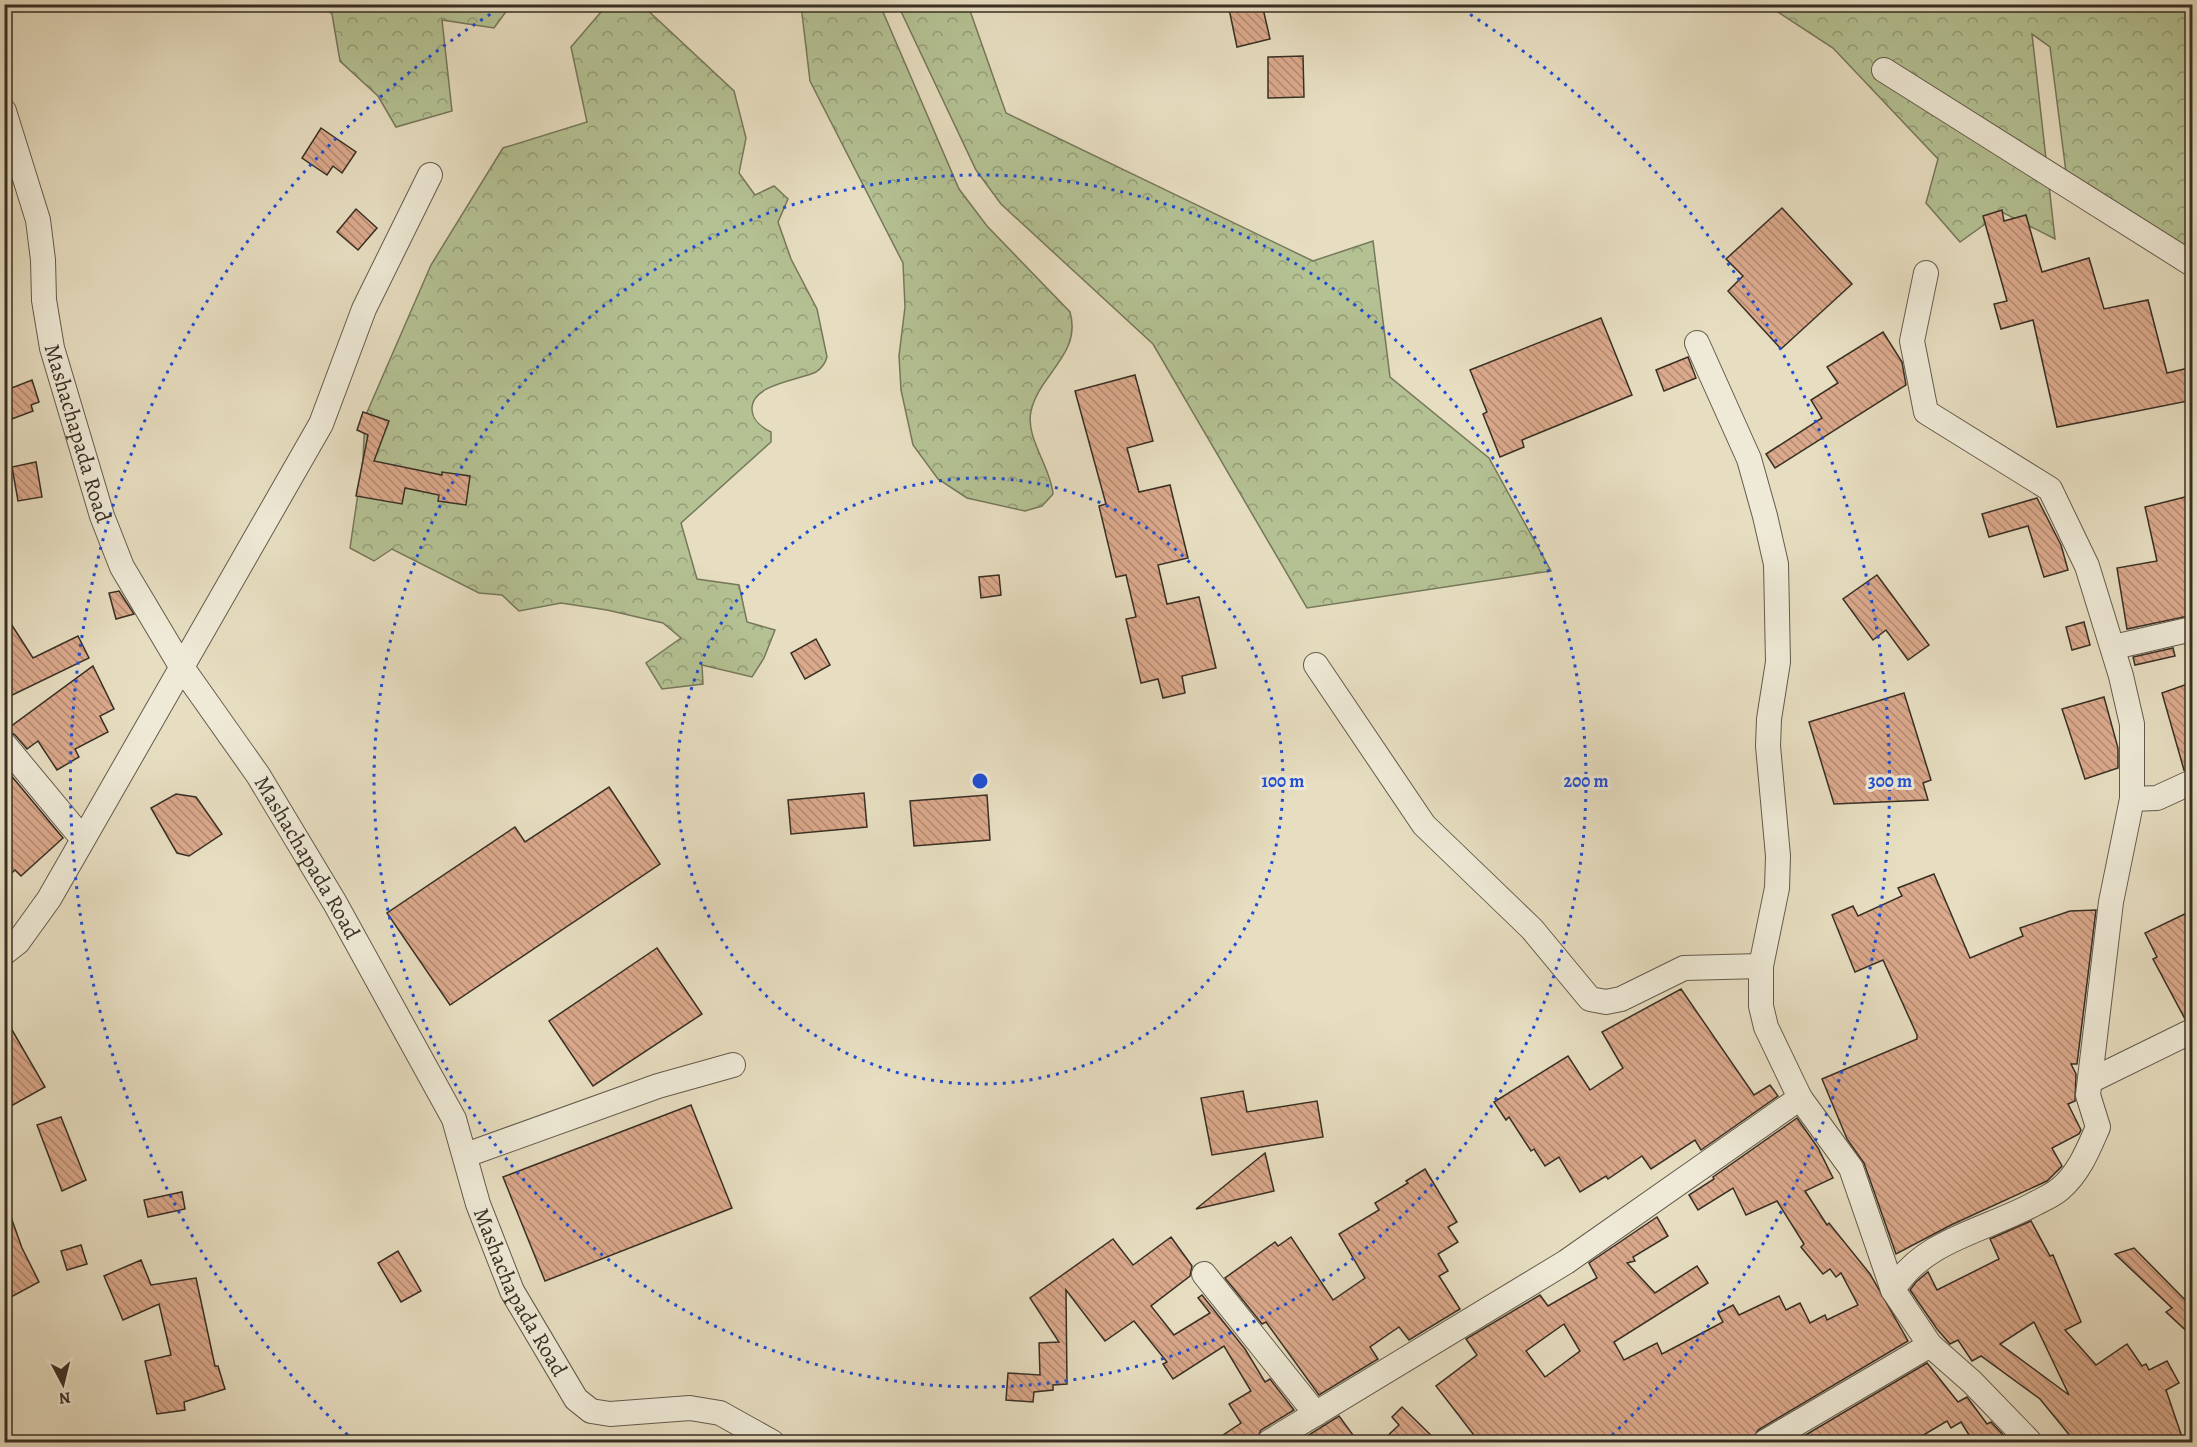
<svg xmlns="http://www.w3.org/2000/svg" width="2197" height="1447" font-family="Alegreya,serif">
  <style>
    .forest { fill: url(#forest-crowns); stroke: #76785c; stroke-width: 1.5 }
    .building { fill: url(#building-back-hatch); stroke: #382f25; stroke-width: 1.5; fill-rule: evenodd }
    .lines { fill: none; stroke-linecap: round; stroke-linejoin: round }
    .street-casing { stroke: #645b4c; stroke-width: 26 }
    .street { stroke: #efead7; stroke-width: 24 }
    .ring { fill: none; stroke: #1d4ed8; stroke-width: 3; stroke-dasharray: 3 6 }
    .labels { text-anchor: middle; dominant-baseline: central; stroke-width: 6; stroke-linejoin: round; paint-order: stroke }
    .street-label { font-size: 22px; fill: #382f25; stroke: #efead7 }
    .centre { fill: #1d4ed8; stroke: #efead7; stroke-width: 3 }
    .ring-label { font-size: 18px; text-anchor: middle; font-weight: bold; fill: #1d4ed8; stroke: #efead7; stroke-width: 6; stroke-linejoin: round; paint-order: stroke }
  </style>
  <defs>
    <pattern id="forest-crowns" width="20" height="18" patternUnits="userSpaceOnUse" patternTransform="scale(1.5)"><rect width="20" height="18" fill="#b4c193"/><path d="M2 6a3 3 0 1 1 6 0M12 15a3 3 0 1 1 6 0" fill="none" stroke="#939d78"/></pattern>
    <pattern id="building-back-hatch" width="6" height="6" patternUnits="userSpaceOnUse" patternTransform="scale(1.5)"><rect width="6" height="6" fill="#dba98c"/><path d="M-1 5l2 2M0 0l6 6M5-1l2 2" fill="none" stroke="#b38a72"/></pattern>
  </defs>
  <rect width="100%" height="100%" fill="#e7dec1"/>
  <filter id="stains"><feTurbulence type="fractalNoise" baseFrequency=".00333" numOctaves="4"/><feColorMatrix values="0 0 0 0 .2 0 0 0 0 .09 0 0 0 0 .02 0 0 0 .5 -.17"/></filter>
  <radialGradient id="worn" r=".72"><stop offset=".6" stop-color="#630" stop-opacity="0"/><stop offset="1" stop-color="#630" stop-opacity=".3"/></radialGradient>
  <g class="forest">
    <path d="M322,5H511L494,28L442,20L452,111L396,127L378,96L340,61L332,14Z"/>
    <path d="M607,5H642L734,91L746,138L739,173L755,195L774,186L788,199L778,222L791,259L817,309L827,357C825,364 822,368 816,372C799,380 754,384 752,407C751,420 761,427 771,432V442L681,523L697,579L739,585L747,622L775,630L764,658L752,677L702,665L703,684L662,689L646,663L681,638L663,623L607,610L561,603L519,611L502,595L479,593L392,549L374,561L350,548L363,459L365,417L431,265L503,148L587,122L571,47Z"/>
    <path d="M801,5H880L959,189L987,226L1070,312C1082,354 1040,373 1031,411C1025,438 1051,467 1053,494L1042,506L1025,511L967,498L938,479L913,445L901,390L899,356L905,307L903,263L810,81Z"/>
    <path d="M898,5H968L1006,113L1313,261L1373,241L1390,377L1489,458L1551,571L1307,608L1153,344L1001,204L976,170Z"/>
    <path d="M1767,5H2192V251L2066,172L2050,47L2032,34L2055,239L2002,212L1960,242L1926,203L1938,159L1833,48Z"/>
  </g>
  <g class="building">
    <path d="M1228,4H1262L1270,39L1237,47Z"/>
    <path d="M1303,56L1304,97L1268,98V57Z"/>
    <path d="M321,128L356,152L342,173L333,166L327,175L302,158Z"/>
    <path d="M1782,208L1852,284L1781,349L1728,291L1743,276L1726,259Z"/>
    <path d="M356,209L377,228L358,250L337,232Z"/>
    <path d="M2002,210L2004,221L2026,215L2042,272L2089,258L2104,309L2148,300L2167,373L2193,367V400L2057,427L2033,320L2001,329L1994,304L2007,301L1983,216Z"/>
    <path d="M1601,318L1632,395L1522,440L1524,447L1500,457L1483,414L1487,412L1470,370Z"/>
    <path d="M1883,332L1902,362L1906,385L1775,468L1766,454L1822,418L1811,400L1838,383L1827,367Z"/>
    <path d="M1688,357L1696,378L1664,391L1656,370Z"/>
    <path d="M1135,375L1153,441L1127,448L1139,492L1170,485L1188,558L1158,565L1167,604L1199,597L1216,668L1182,676L1185,693L1163,698L1158,679L1141,683L1126,619L1136,617L1126,575L1116,577L1099,506L1106,504L1075,391Z"/>
    <path d="M32,380L39,402L31,405L33,411L4,422V391Z"/>
    <path d="M363,412L389,421L374,461L442,475V472L470,476L466,505L438,501L439,495L405,488L402,504L356,496L368,435L357,430Z"/>
    <path d="M36,462L42,497L18,501L12,467Z"/>
    <path d="M2193,495V615L2127,629L2117,568L2157,561L2145,507Z"/>
    <path d="M2037,498L2061,545L2068,570L2044,577L2028,526L1989,537L1982,514Z"/>
    <path d="M999,575L1001,595L981,598L979,577Z"/>
    <path d="M1877,575L1929,645L1908,660L1886,630L1873,640L1843,599Z"/>
    <path d="M119,591L134,614L116,619L109,593Z"/>
    <path d="M4,613L33,658L78,636L89,658L4,699Z"/>
    <path d="M2084,622L2090,645L2072,650L2066,627Z"/>
    <path d="M816,639L830,665L805,679L791,653Z"/>
    <path d="M2173,648L2175,656L2135,665L2133,657Z"/>
    <path d="M93,666L114,709L100,716L108,732L75,749L79,757L57,770L38,741L27,749L15,735L6,730Z"/>
    <path d="M2193,682V768L2184,770L2162,693Z"/>
    <path d="M1904,693L1931,780L1923,783L1928,800L1834,804L1809,722Z"/>
    <path d="M2104,697L2118,748V768L2085,779L2062,709Z"/>
    <path d="M4,767L63,838L21,876L15,870L4,880Z"/>
    <path d="M609,787L660,864L450,1005L387,913L515,827L525,842Z"/>
    <path d="M864,793L867,827L791,834L788,800Z"/>
    <path d="M176,794L196,797L222,834L189,856L177,853L151,808Z"/>
    <path d="M987,795L990,840L914,846L910,801Z"/>
    <path d="M1934,874L1970,958L2023,936L2020,928L2070,911L2096,910L2077,1064H2071L2076,1074L2075,1101L2068,1104L2081,1130L2079,1134L2052,1148L2062,1166L2047,1181L1951,1225L1896,1254L1864,1163L1847,1139L1822,1079L1917,1039V1035L1883,960L1855,972L1832,915L1853,906L1858,916L1902,896L1898,888Z"/>
    <path d="M2193,910V1017L2185,1019L2153,959L2157,957L2145,933Z"/>
    <path d="M657,948L702,1014L593,1086L549,1021Z"/>
    <path d="M1681,989L1754,1095L1770,1085L1778,1096L1701,1150L1695,1140L1651,1169L1642,1156L1608,1179L1606,1176L1580,1192L1559,1157L1545,1166L1534,1149L1531,1151L1509,1117L1506,1120L1494,1102L1568,1056L1590,1090L1623,1068L1602,1032Z"/>
    <path d="M4,1016L45,1087L4,1110Z"/>
    <path d="M1243,1091L1247,1112L1317,1101L1323,1137L1212,1155L1201,1098Z"/>
    <path d="M691,1105L732,1208L545,1281L503,1177Z"/>
    <path d="M61,1117L86,1180L62,1191L37,1125Z"/>
    <path d="M1797,1118L1818,1148L1833,1178L1805,1191L1827,1225L1829,1223L1870,1274L1908,1341L1758,1430L1751,1443H1480L1436,1386L1477,1355L1466,1339L1540,1295L1548,1306L1597,1278L1589,1263L1657,1217L1668,1236L1633,1257L1635,1261L1627,1263L1655,1293L1697,1266L1708,1283L1614,1342L1624,1360L1657,1343L1662,1354L1704,1332L1723,1322L1718,1313L1733,1305L1739,1315L1779,1296L1786,1310L1800,1303L1810,1323L1825,1315L1827,1320L1858,1305L1841,1273L1836,1277L1830,1269L1823,1274L1801,1247L1804,1244L1777,1201L1746,1215L1733,1188L1698,1210L1689,1195L1714,1179L1713,1177ZM1564,1324L1580,1351L1545,1377L1526,1351Z"/>
    <path d="M1265,1153L1274,1191L1196,1209Z"/>
    <path d="M1425,1169L1457,1222L1448,1227L1458,1242L1438,1254L1448,1271L1439,1276L1460,1309L1409,1340L1399,1327L1370,1347L1378,1359L1319,1395L1266,1322L1262,1324L1225,1278L1275,1242L1278,1246L1291,1237L1333,1300L1365,1278L1339,1234L1379,1210L1375,1203L1408,1183L1406,1181Z"/>
    <path d="M182,1192L185,1209L148,1217L144,1200Z"/>
    <path d="M4,1206H7L22,1248L39,1282L11,1297L4,1283Z"/>
    <path d="M2031,1221L2050,1256L2053,1255L2081,1322L2065,1330L2096,1365L2127,1344L2142,1366L2146,1364L2149,1370L2167,1361L2179,1383L2166,1390L2184,1443H2076L2040,1399L1981,1356L1972,1361L1958,1340L1950,1344L1937,1329L1910,1290L1916,1282L1928,1272L1937,1290L1999,1259L1990,1239ZM2034,1322L2069,1395L2000,1344Z"/>
    <path d="M1171,1237L1192,1266L1190,1276L1151,1306L1174,1335L1210,1313L1198,1298L1202,1295L1245,1349L1265,1382L1270,1379L1294,1410L1261,1430L1255,1443H1211L1241,1423L1229,1404L1251,1391L1224,1346L1173,1379L1163,1364L1167,1362L1134,1321L1105,1341L1066,1290L1067,1384L1053,1385V1390L1034,1392L1033,1402L1006,1400L1008,1373L1040,1375L1039,1343L1059,1342L1030,1298L1113,1239L1133,1265Z"/>
    <path d="M81,1245L87,1264L67,1270L61,1251Z"/>
    <path d="M2134,1248L2193,1308V1337L2166,1312L2172,1308L2115,1254Z"/>
    <path d="M398,1251L421,1291L401,1302L378,1263Z"/>
    <path d="M141,1260L151,1285L196,1278L215,1366H218L225,1389L184,1402L185,1410L157,1414L145,1361L171,1355L159,1304L123,1320L104,1276Z"/>
    <path d="M1927,1363L1958,1402L1967,1397L1987,1424L1991,1422L2011,1443H1974L1961,1422L1951,1428L1947,1421L1910,1443H1792Z"/>
    <path d="M1402,1407L1439,1443H1380L1399,1425L1392,1417Z"/>
    <path d="M1339,1416L1353,1435L1342,1443H1296Z"/>
  </g>
  <g class="lines">
    <g class="street-casing">
      <g id="street">
        <path d="M1884,70L2192,264"/>
        <path id="s1" d="M4,111L38,220L43,260L44,300L52,348L102,516L122,567L181,666L258,775L335,903L454,1119L478,1204L512,1291L576,1399L591,1411L610,1414L690,1408L720,1413L772,1442"/>
        <path d="M1926,273L1912,341L1926,412L2050,489L2087,566L2121,676L2132,724V799L2111,902L2088,1095L2098,1127C2088,1150 2079,1173 2060,1189C2053,1195 2044,1199 2036,1203C1988,1230 1923,1239 1893,1290L1930,1345L1972,1382L2030,1442"/>
        <path d="M1697,343L1749,459L1765,516L1776,564L1778,662L1769,719L1768,746L1778,856L1777,888L1761,966V1006L1766,1027L1800,1098L1851,1168L1893,1290"/>
        <path d="M2114,647L2192,629"/>
        <path d="M1316,665L1424,825L1532,929L1590,999L1606,1002L1621,999L1684,968L1761,966"/>
        <path d="M4,744L82,838"/>
        <path d="M2132,799L2157,798L2192,782"/>
        <path d="M4,953L18,942L49,899L321,424L364,309L430,175"/>
        <path d="M2090,1081L2192,1031"/>
        <path d="M466,1155L658,1086L733,1065"/>
        <path d="M1204,1274L1316,1414"/>
        <path d="M1269,1442L1566,1262L1800,1098"/>
        <path d="M1765,1442L1930,1345"/>
      </g>
    </g>
    <use href="#street" class="street"/>
  </g>
  <g class="ring">
    <circle cx="980" cy="781" r="303"/>
    <circle cx="980" cy="781" r="606"/>
    <path d="M354 1441A910 910 0 0 1 505 5M1455 5A910 910 0 0 1 1606 1441"/>
  </g>
  <g class="labels">
    <g class="street-label">
      <text stroke="none"><textPath href="#s1" startOffset="332">Mashachapada Road</textPath></text>
      <text stroke="none"><textPath href="#s1" startOffset="818">Mashachapada Road</textPath></text>
      <text stroke="none"><textPath href="#s1" startOffset="1304">Mashachapada Road</textPath></text>
    </g>
  </g>
  <circle cx="980" cy="781" r="9" class="centre"/>
  <g class="ring-label">
    <text x="1283" y="787">100 m</text>
    <text x="1586" y="787">200 m</text>
    <text x="1890" y="787">300 m</text>
  </g>
  <rect width="2197" height="1447" fill="none" stroke="#e7dec1" stroke-width="24"/>
  <rect x="6" y="6" width="2185" height="1435" fill="none" stroke="#382f25" stroke-width="3"/>
  <rect x="12" y="12" width="2173" height="1423" fill="none" stroke="#382f25" stroke-width="1.5"/>
  <g transform="translate(63 1384) rotate(173)" stroke="#efead7" stroke-width="4.5" paint-order="stroke">
  <path d="M0-4.5L10 22L0 15L-10 22Z" fill="#382f25"/>
  <text y="-9" font-size="16" font-weight="bold" text-anchor="middle" fill="#382f25">N</text>
  </g>
  <rect width="100%" height="100%" filter="url(#stains)"/>
  <rect width="100%" height="100%" fill="url(#worn)"/>
</svg>
